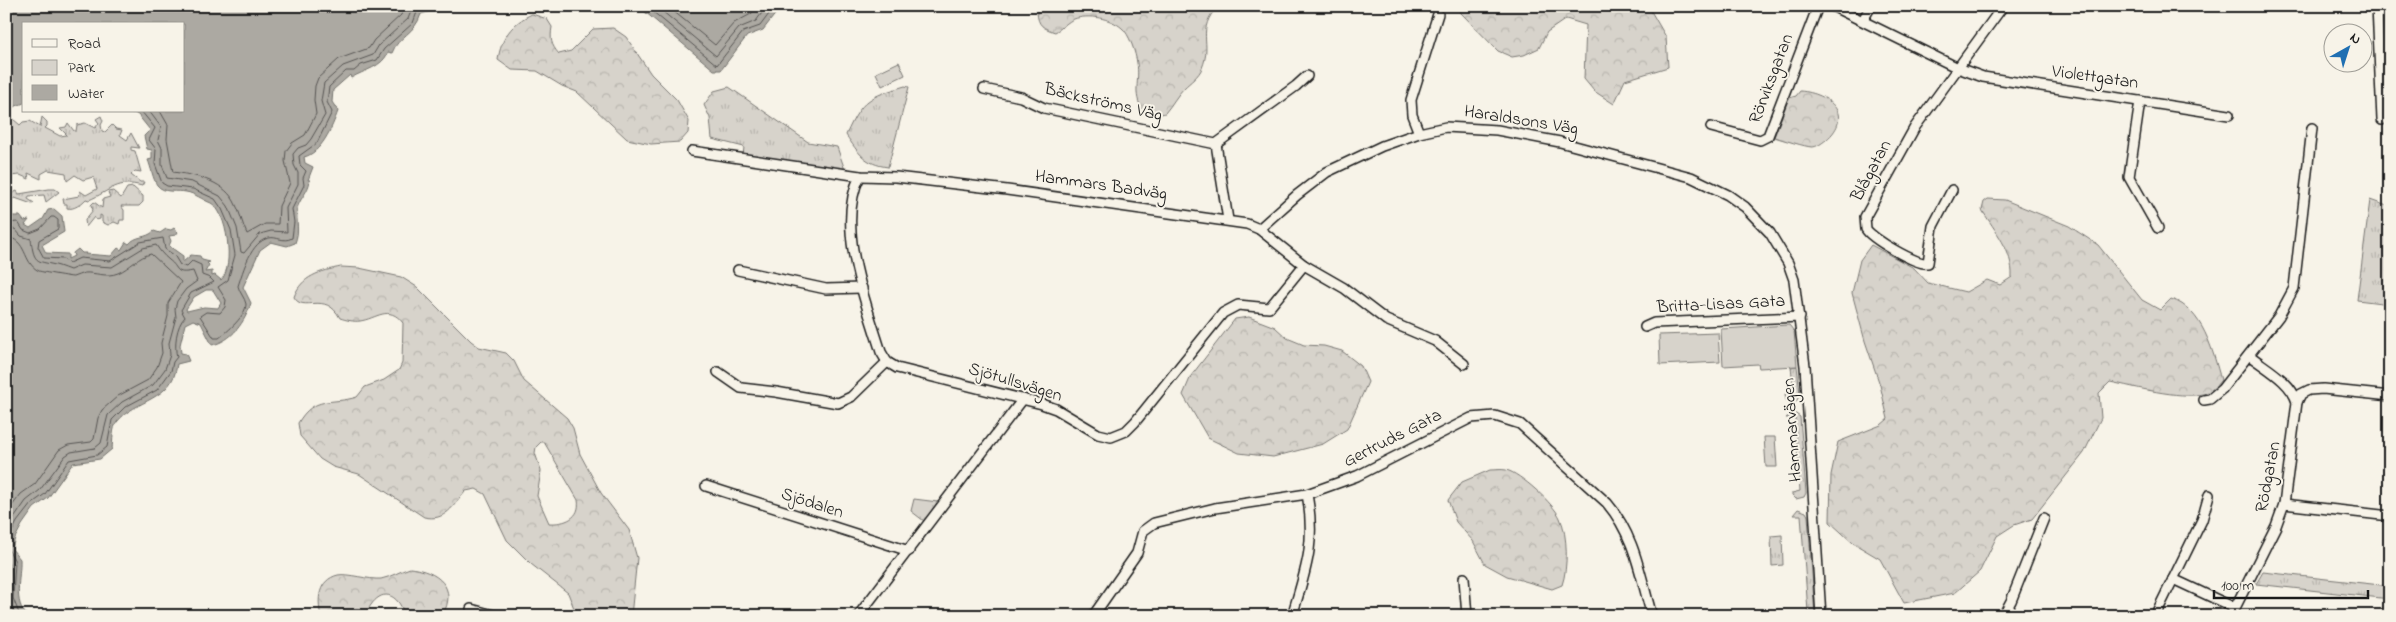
<svg xmlns="http://www.w3.org/2000/svg" width="2396" height="622" font-family="'Indie Flower',sans-serif">
  <style>
    .grass { fill: url(#grass-tufts); stroke: #7a7874 }
    .forest { fill: url(#forest-crowns); stroke: #7a7874; fill-rule: evenodd }
    .park { fill: #d7d3cb; stroke: #7a7874 }
    .water { fill: #aca9a2; stroke: #72716c; fill-rule: evenodd }
    .lines { fill: none; stroke-linecap: round; stroke-linejoin: round }
    .shore { stroke: #565452; stroke-width: 1 }
    .minor-casing { stroke: #1c1c1c; stroke-width: 12 }
    .minor { stroke: #f7f3e8; stroke-width: 9 }
    .labels { text-anchor: middle; dominant-baseline: central; stroke-width: 4; stroke-linejoin: round; paint-order: stroke }
    .street-label { font-size: 18px; fill: #1c1c1c; stroke: #f7f3e8 }
  </style>
  <defs>
    <pattern id="grass-tufts" width="24" height="20" patternUnits="userSpaceOnUse" patternTransform="scale(1.25)"><rect width="24" height="20" fill="#d7d3cb"/><path d="M3 7l-1-3M5 7V3M7 7l1-3M15 17l-1-3M17 17v-4M19 17l1-3" fill="none" stroke="#b8b5ae"/></pattern>
    <pattern id="forest-crowns" width="20" height="18" patternUnits="userSpaceOnUse" patternTransform="scale(1.25)"><rect width="20" height="18" fill="#d7d3cb"/><path d="M2 6a3 3 0 1 1 6 0M12 15a3 3 0 1 1 6 0" fill="none" stroke="#b8b5ae"/></pattern>
  </defs>
  <rect width="100%" height="100%" fill="#f7f3e8"/>
  <filter id="ink" filterUnits="userSpaceOnUse"><feTurbulence type="fractalNoise" baseFrequency=".02" numOctaves="2"/><feDisplacementMap in="SourceGraphic" scale="10" xChannelSelector="R" yChannelSelector="G"/><feConvolveMatrix kernelMatrix="1 2 1 2 8 2 1 2 1" color-interpolation-filters="sRGB"/></filter>
  <g filter="url(#ink)">
    <g class="grass">
      <path d="M905,86L909,87L888,167C865,164 859,154 846,135C862,99 869,97 905,86Z"/>
      <path d="M729,87L808,142L837,147L845,170L743,156L744,147L712,139L710,118L704,105L714,91Z"/>
      <path d="M101,116L103,121L101,125L102,131L105,132L112,125L116,129L122,130L120,135L127,140L131,133L139,148L131,147V150L135,151L141,172L135,171L131,175L140,182H144L142,186C118,179 110,191 89,200L86,199C81,204 74,210 67,208V204H64L63,199L79,196L80,191L86,195L97,189L93,177L83,180L75,175L67,181L66,173L48,170L41,174V179L28,173L29,179L20,175L10,176L11,185L8,184L7,120L13,119L20,125L23,122L30,121L40,127L42,117L47,122V126L45,128L60,136L67,135L60,128L66,127L68,123L74,131H76L77,125L85,123L95,128L99,123L96,119Z"/>
      <path d="M133,187L143,196V202L139,206H121L124,210V220H120L119,224L114,222L108,225L102,222V216L100,215V219L96,220L94,217L86,227L85,220L93,210L91,205L94,202L102,208L103,199L110,197L108,192L113,191L121,198L127,188Z"/>
      <path d="M49,189H55L59,192L46,202L44,195L29,196L28,199L34,203L32,204L15,198L6,201L7,196L17,191L19,194Z"/>
      <path d="M2370,200L2390,207V267L2386,293L2390,294V304L2357,300Z"/>
      <path d="M1797,366L1800,394L1796,402L1792,404L1786,400L1785,394L1794,393L1791,367Z"/>
      <path d="M1793,412L1800,417L1806,493L1804,497L1796,499L1792,495V493L1800,491L1795,418H1786Z"/>
      <path d="M1764,437H1775L1777,467H1766Z"/>
      <path d="M914,499L938,502L924,521L911,511Z"/>
      <path d="M1798,509L1806,512L1808,516L1815,616H1810L1808,612L1801,515H1793Z"/>
      <path d="M1782,535L1783,565L1772,566L1771,536Z"/>
      <path d="M2263,572L2390,586V599L2256,584Z"/>
    </g>
    <g class="forest">
      <path d="M1042,6H1218C1195,31 1213,42 1202,68C1199,76 1190,82 1184,88C1177,95 1172,105 1165,113L1157,115L1143,111C1132,93 1140,82 1137,63C1136,54 1129,33 1122,28C1111,18 1088,14 1074,19C1068,21 1061,29 1055,32C1043,28 1038,26 1037,12Z"/>
      <path d="M1460,6H1648L1666,37L1668,67L1625,80L1614,104L1594,91L1584,79L1586,25L1566,19L1547,32L1539,48L1524,55L1512,57L1498,51L1461,13Z"/>
      <path d="M532,14L547,19L552,27C550,39 551,45 559,54L571,51L593,29L613,28L626,37L651,74L677,100L689,121L688,133L680,142L651,144L627,139L577,92L562,86L537,71L512,70L498,60C501,38 512,23 532,14Z"/>
      <path d="M1800,91C1829,93 1855,115 1826,140C1822,143 1817,147 1812,147C1806,147 1781,139 1774,137L1789,98L1796,96Z"/>
      <path d="M1988,199L2005,200L2069,226L2098,245L2142,300L2160,310L2171,299C2203,309 2213,352 2221,380C2216,386 2211,392 2203,394C2178,399 2135,387 2110,382L2099,393L2101,418L2084,453L2032,519L2014,525L1997,536L1980,571L1955,593L1904,603L1880,559L1853,543L1830,522L1831,475L1838,442L1881,425L1888,419L1880,385L1865,341L1852,293L1860,260L1871,245L1914,268L1928,283L1966,292L1987,280L2000,285L2012,277C2013,251 1995,231 1982,210L1984,202Z"/>
      <path d="M341,267L359,268L401,277L417,287L471,341L479,347L506,353L514,361L524,381L567,418L573,428L580,454L601,493L629,530L637,558L631,616H577L568,593L531,564L507,540L485,494L476,489L466,491C453,505 446,522 424,517L359,474L333,467L320,459L300,436L298,423C314,395 331,405 357,397L365,387L384,380L399,370L402,363L403,323C389,304 376,319 360,321C354,322 346,320 340,318C325,290 303,314 294,297C301,276 321,271 341,267ZM541,442H544L578,500C581,518 565,524 549,523L537,496L541,471L535,453L536,447Z"/>
      <path d="M1249,317L1275,327L1287,338L1304,345L1324,346L1342,351L1361,366L1368,382L1347,429L1323,444L1273,457L1239,453L1208,438L1183,395L1191,376L1235,319Z"/>
      <path d="M1490,470C1495,470 1501,469 1506,470C1520,473 1554,504 1560,518C1568,535 1568,568 1562,585L1552,589L1507,576L1485,564L1473,541L1456,522L1448,500L1462,482Z"/>
      <path d="M410,568C437,571 459,587 442,616H408C404,612 402,608 399,603C385,585 371,601 365,616H321C317,600 318,580 338,575C347,573 369,580 381,579C391,577 400,571 410,568Z"/>
    </g>
    <g class="park">
      <path d="M899,62L905,75L882,86L876,73Z"/>
      <path d="M1789,325L1794,331L1797,366L1759,368L1758,364L1723,366L1721,329Z"/>
      <path d="M1718,333L1720,362L1660,365L1659,335Z"/>
    </g>
    <g class="water">
      <path d="M6,6H430L428,12L421,14C415,34 398,36 392,53L388,52C383,67 364,70 351,78L350,75L333,90L332,102L338,111C332,128 321,153 304,157L305,163L313,167L308,180H310C309,192 298,200 297,210C296,222 300,230 295,243L287,246L271,242L260,250L243,287L251,303C245,322 232,341 212,345L201,323L193,320L185,324L180,345L181,353L186,354L189,361L177,364C173,401 135,399 117,422C112,428 113,441 112,449L100,459L73,463L48,498L34,508L22,525L15,538L12,549L20,559C21,577 12,603 28,616H6V217L10,220L12,216H20L24,221L29,220L25,225L30,228L43,219L48,210L54,209L62,216L64,232L42,245L46,253L68,254V259L74,256L73,253L78,249L82,253H86L85,254L111,256L118,248L121,250L126,242L129,244C136,235 146,239 154,231L160,233L166,229L171,230L174,228L178,232L176,235L169,236L171,241L169,246L183,256V262L191,255L200,256L202,260L210,262L207,263L209,265L205,272L212,271V276L215,275L221,280C235,267 227,211 211,203C203,200 194,193 186,192C177,190 164,194 157,185C153,179 151,167 148,160L152,159V150L147,149L144,136L150,130L138,115L131,111L133,113L124,111H184V24H24V103L6,110ZM206,290H213L221,303L218,308L204,307L187,311L186,309L194,297Z"/>
      <path d="M638,6H780V8L763,30L747,36L721,70H714Z"/>
    </g>
    <g class="lines">
      <g class="shore">
        <path d="M646,6L717,65L743,32L760,26L775,6"/>
        <path d="M656,6L716,56L739,28L756,21L767,6"/>
        <path d="M667,6L715,45L734,23L751,14L758,6"/>
        <path d="M141,111L155,128L149,140L156,149L155,164L162,183L167,186L193,189L215,199L222,209L231,230L235,255L228,280L218,287L226,300L225,307L220,313L206,312L200,316L214,338H219C228,331 246,316 246,304C245,298 239,292 238,286C243,271 251,241 269,238C277,236 283,243 292,238L294,222L292,209L304,185L303,178L306,171L300,165L299,156L317,143L332,112L327,102L329,87L346,71H354L361,65L377,60L384,49L413,23L417,12L424,6"/>
        <path d="M149,111L161,127L158,140L162,148V165L167,178L192,182L220,196L228,206L237,228L241,252L244,253L260,234L271,231L287,232L286,208L298,184V173L294,165L293,154L298,148L306,145L311,139L325,115L321,101L324,83L343,66L373,55L379,45L408,19L413,6"/>
        <path d="M160,111L168,125L167,139L173,172C194,175 222,180 234,201C240,211 242,224 247,234L265,224H278L279,206L290,183L285,161L286,151L292,143L305,135L316,114L314,100L315,86L318,78L339,59L369,48L374,40L401,15L404,6"/>
        <path d="M6,223L18,222L23,230L30,233L40,229L51,217H54L58,220V229L39,240L38,247L44,258L63,259L69,263L80,258L110,261L140,242L163,238L165,249L174,255L180,265L186,267L192,261L201,265L202,275L210,278L214,282L191,293L181,310L185,317C176,326 174,346 177,357L173,362L171,371L157,390L125,407L112,420L107,447L97,455L69,460L45,494L31,504L17,522L10,536L8,549L15,561L13,598L20,616"/>
        <path d="M6,229H15L21,236L31,239C34,266 38,260 59,266C63,267 66,269 70,270L82,265L112,267L143,248L156,245C160,251 163,255 169,260C180,268 174,275 193,271L197,281L186,289L177,301L175,309L176,317L169,343L170,355L165,369L153,385L122,402L108,415L101,443L95,448L71,452L65,456L40,490L26,501L6,530"/>
        <path d="M6,237C28,239 22,263 39,271C42,272 70,277 73,277C77,276 80,274 84,273C95,272 106,278 118,273C130,268 139,256 151,254L181,282L168,303V316L161,343L162,353L157,367L148,380L118,396L102,410L98,418L94,439L91,442L68,445L59,450L35,484L21,494L6,514"/>
        <path d="M6,560L9,564L7,599L13,616"/>
      </g>
      <g class="minor-casing">
        <g id="minor">
          <path d="M1832,6L1958,68L1983,77L2229,115"/>
          <path d="M2377,6L2382,120"/>
          <path d="M1863,20L1871,6"/>
          <path d="M984,89L1021,97L1044,108L1216,144L1296,86L1307,76"/>
          <path d="M2140,101L2129,177L2158,228"/>
          <path d="M1711,127L1760,140L1768,136L1818,6"/>
          <path d="M1419,133L1412,115L1411,100L1438,14"/>
          <path d="M1216,144L1228,220"/>
          <path d="M692,151L860,176L896,177L1007,190L1247,224L1259,229L1304,265L1344,288L1386,320L1435,341L1464,364"/>
          <path d="M860,176C835,225 866,303 881,352L887,362L897,368L1042,404L1056,409L1098,434L1111,437L1126,431L1135,422L1223,313L1238,305L1269,308L1304,265"/>
          <path d="M1952,190L1933,226L1928,263C1918,266 1871,238 1866,229L1865,217L1915,127L2003,6"/>
          <path d="M1259,229L1297,195L1327,172L1382,146L1419,133L1446,127L1497,130L1560,142L1691,177L1728,195L1745,207L1770,233L1788,263L1794,280L1805,366L1821,616"/>
          <path d="M738,270L826,289L862,288"/>
          <path d="M1645,327L1654,323L1800,317"/>
          <path d="M718,372L741,388L776,392L838,403L851,397L887,362"/>
          <path d="M2204,400L2210,399L2222,389L2279,316L2294,288L2312,128"/>
          <path d="M2297,402L2301,394L2309,390L2323,389L2390,396"/>
          <path d="M706,486L909,551"/>
          <path d="M2284,504L2390,516"/>
          <path d="M1464,578L1467,616"/>
          <path d="M2173,579L2235,608"/>
          <path d="M471,609L497,616"/>
          <path d="M858,616L1023,399"/>
          <path d="M1093,616L1137,553L1143,531L1154,523L1215,508L1307,494L1357,476L1471,418L1495,416L1520,424L1607,503C1635,536 1640,575 1652,616"/>
          <path d="M1292,616C1306,569 1316,544 1307,494"/>
          <path d="M2003,616L2011,601L2044,518"/>
          <path d="M2155,616L2202,520L2209,495"/>
          <path d="M2231,616L2276,526L2284,504L2297,402C2291,381 2265,368 2249,355"/>
        </g>
      </g>
      <use href="#minor" class="minor"/>
    </g>
  </g>
  <g class="labels">
    <g class="street-label">
      <text transform="translate(2095 78) rotate(8)">Violettgatan</text>
      <text transform="translate(1772 79) rotate(-69)">Rörviksgatan</text>
      <text transform="translate(1103 103) rotate(13)">Bäckströms Väg</text>
      <text transform="translate(1521 121) rotate(9)">Haraldsons Väg</text>
      <text transform="translate(1872 171) rotate(-62)">Blågatan</text>
      <text transform="translate(1101 186) rotate(8)">Hammars Badväg</text>
      <text transform="translate(1721 305) rotate(-3)">Britta-Lisas Gata</text>
      <text transform="translate(1015 383) rotate(17)">Sjötullsvägen</text>
      <text transform="translate(1793 430) rotate(-94)">Hammarvägen</text>
      <text transform="translate(1393 439) rotate(-27)">Gertruds Gata</text>
      <text transform="translate(2269 477) rotate(-79)">Rödgatan</text>
      <text transform="translate(812 504) rotate(18)">Sjödalen</text>
    </g>
  </g>
  <rect width="2396" height="622" fill="none" stroke="#f7f3e8" stroke-width="25"/>
  <rect x="12" y="12" width="2371" height="597" fill="none" stroke="#1c1c1c" stroke-width="2" filter="url(#ink)"/>
  <rect x="22" y="22" width="162" height="90" fill="#f7f3e8" stroke="#9f9d96"/>
  <rect x="32" y="39" width="25" height="8" fill="#f7f3e8" stroke="#9f9d96"/>
  <text x="68" y="48" font-size="15" fill="#1c1c1c">Road</text>
  <rect x="32" y="60" width="25" height="15" fill="#d7d3cb" stroke="#9f9d96"/>
  <text x="68" y="72" font-size="15" fill="#1c1c1c">Park</text>
  <rect x="32" y="85" width="25" height="15" fill="#aca9a2" stroke="#9f9d96"/>
  <text x="68" y="98" font-size="15" fill="#1c1c1c">Water</text>
  <g transform="translate(2348 48) rotate(39)"><circle r="24" fill="#f7f3e8" stroke="#9f9d96"/>
  <path d="M0-4L9 19L0 12L-9 19Z" fill="#1f6fb2"/>
  <text y="-8" font-size="14" font-weight="bold" text-anchor="middle" fill="#1c1c1c">N</text>
  </g>
  <path d="M2214 590v8h154v-8" fill="none" stroke="#1c1c1c" stroke-width="2.5"/>
  <text x="2221" y="590" font-size="15" fill="#1c1c1c" stroke="#f7f3e8" stroke-width="4" paint-order="stroke">100 m</text>
</svg>
